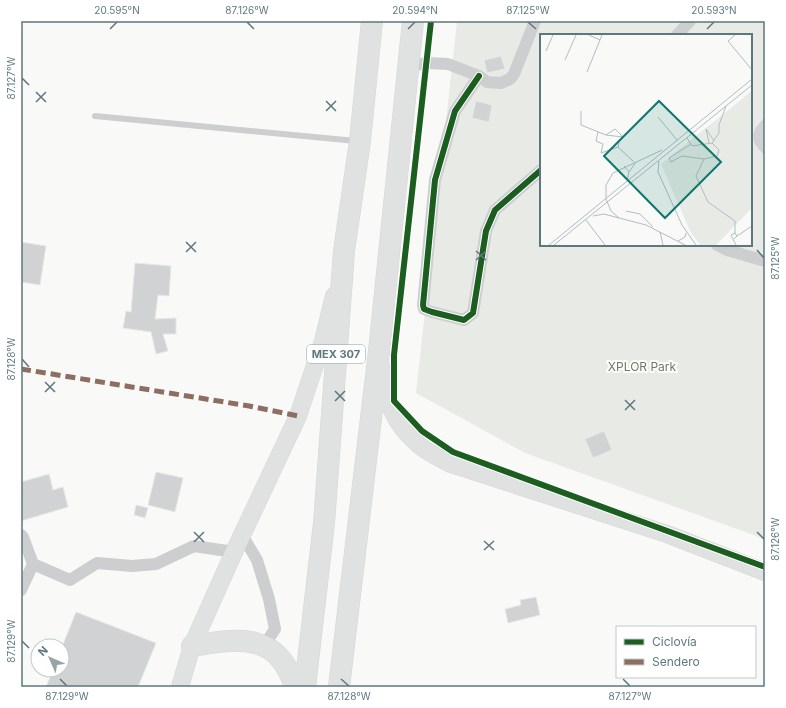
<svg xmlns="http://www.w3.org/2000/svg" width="786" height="708" font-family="Inter,sans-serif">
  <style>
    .green { fill: #e8ebe5; fill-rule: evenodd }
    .building { fill: #d0d2d3; stroke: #e8e8e8 }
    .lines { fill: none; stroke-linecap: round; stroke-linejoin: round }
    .secondary-casing { stroke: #d5d7d7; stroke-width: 18 }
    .trunk-casing { stroke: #d5d6d6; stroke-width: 22 }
    .service { stroke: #cdcecf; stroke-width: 6 }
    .minor { stroke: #cdcecf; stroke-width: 12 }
    .secondary { stroke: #e0e2e2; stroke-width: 17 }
    .trunk { stroke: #e0e2e2; stroke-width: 21 }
    .quiet { stroke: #8d6e63; stroke-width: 5; stroke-dasharray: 10 5; stroke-linecap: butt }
    .cycleway-casing { stroke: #fff; stroke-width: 8 }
    .cycleway { stroke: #1b5e20; stroke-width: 6 }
    .ticks { fill: none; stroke: #5e777f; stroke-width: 1.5 }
    .labels { text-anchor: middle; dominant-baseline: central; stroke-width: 4; stroke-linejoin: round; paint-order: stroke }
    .shield { fill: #fff; stroke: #8ea0a5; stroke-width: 1 }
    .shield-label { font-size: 11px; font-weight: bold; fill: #5e777f }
    .park-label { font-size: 12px; fill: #6c7b62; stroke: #fff }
    .inset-road { fill: none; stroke: #b2bdc1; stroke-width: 1 }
    .view { fill: #0f766e; fill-opacity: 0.15; stroke: #0f766e; stroke-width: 2 }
    .inset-edge { fill: none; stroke: #5e777f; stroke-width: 2 }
    .neatline { fill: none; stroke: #5e777f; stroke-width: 1.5 }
    .ticks-label { font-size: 10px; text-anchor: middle; fill: #5e777f }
  </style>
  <rect width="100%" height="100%" fill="#f9f9f8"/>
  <path class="green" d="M457,21H765V539L525,453L416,393ZM541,35H751V245H541Z"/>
  <g class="building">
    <path d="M501,56L505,69L487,73L484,60Z"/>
    <path d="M476,101L492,105L489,122L472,118Z"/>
    <path d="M765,116V157L755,145L753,140V134L755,128Z"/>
    <path d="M21,242L46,246L40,285L21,282Z"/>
    <path d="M135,263L171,266L169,296L158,295L155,319L176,318V334H163L168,351L156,354L151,332L123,328L126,311L131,312Z"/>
    <path d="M604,431L612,450L593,458L585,439Z"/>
    <path d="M156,472L183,478L175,512L148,505Z"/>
    <path d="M49,474L53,490L63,487L68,507L21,521V482Z"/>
    <path d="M136,505L148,508L145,518L134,515Z"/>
    <path d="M536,597L540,615L508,623L505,609L521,605L520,600Z"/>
    <path d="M76,612L156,643L138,687H46L53,670H62V647Z"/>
  </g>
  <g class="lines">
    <g class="secondary-casing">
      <g id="secondary">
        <path d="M381,366C387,400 391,422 419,445C428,453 440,458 451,464L667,534L765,572"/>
        <path d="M180,687L192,646L234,552L298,416L323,341L334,296"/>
      </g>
    </g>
    <g class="trunk-casing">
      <g id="trunk">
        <path d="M192,646C239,638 278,632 295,687"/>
        <path d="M305,687L324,523L344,251L360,141L372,21"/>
        <path d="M339,687L379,351L413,21"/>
      </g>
    </g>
    <path class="service" d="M95,116L356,141"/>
    <g class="minor">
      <path d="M677,35L690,21"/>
      <path d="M408,67L426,63L448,64L479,76L487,82L501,83L510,79L514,74L535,21"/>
      <path d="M479,76L455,111L435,180L423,305L424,309L432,312L464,320L473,313L486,231L495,210L541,170"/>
      <path d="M717,245L727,250L765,261"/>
      <path d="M21,535L23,537L33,564L21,590"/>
      <path d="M242,535L257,560L269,599L275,629L264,646"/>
      <path d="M33,564L70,580L97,563L132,566L156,564L194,546L234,552"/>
    </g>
    <use href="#secondary" class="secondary"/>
    <use href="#trunk" class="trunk"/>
    <path class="quiet" d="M21,369L249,406L298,416"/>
    <g class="cycleway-casing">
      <g id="cycleway">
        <path d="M431,21L394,355V401L422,431L453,452L765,567"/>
        <path d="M479,76L455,111L435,180L423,305L424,309L432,312L464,320L473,313L486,231L495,210L541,170"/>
      </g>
    </g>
    <use href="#cycleway" class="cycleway"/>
  </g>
  <path class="ticks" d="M247,22L254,29M528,22L536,29M110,29L117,22M408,29L415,22M707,29L714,22M22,78L29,85M36,92L46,102M326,101L336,111M36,102L46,92M326,111L336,101M186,242L196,252M757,250L764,258M476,251L486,260M186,252L196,242M476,260L486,251M22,359L29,367M45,382L55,392M335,391L345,401M45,392L55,382M625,400L635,410M335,401L345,391M625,410L635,400M194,532L204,542M757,532L764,539M484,541L494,550M194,542L204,532M484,550L494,541M22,641L29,648M60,679L67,686M341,679L349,686M623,679L630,686"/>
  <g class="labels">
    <rect class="shield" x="307" y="345" width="58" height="18" rx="3"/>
    <g class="shield-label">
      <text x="336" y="354">MEX 307</text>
    </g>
    <g class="park-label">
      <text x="642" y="366">XPLOR Park</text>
    </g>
  </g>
  <g transform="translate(540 34)">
    <rect width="212" height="212" fill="#f9f9f8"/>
    <path d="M212,57V174L176,211H160L150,197L121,130Z" fill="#e8ebe5"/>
    <path class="inset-road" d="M49,1L60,6M195,1L188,7L212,36M6,17L13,1M25,26L36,1M47,38L62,1M41,77V91L66,101L83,103L75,95L66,101M118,83L137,106M58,98L56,107L63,110L61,119L78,113L79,108M147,104L152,112L172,109L179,116L177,122L164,125L156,142L168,168L195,187V199M169,109L166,95L174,107M172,109L179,99V91L186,72M151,110L129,124L131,128L142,122L164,125M78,113L94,128M122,116L73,139L66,151V165L71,177L79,184L106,191L145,211M119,127L118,138L142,191L156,211M84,132L89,138L87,146M89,138L96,128M86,177L100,180L113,193M53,182L64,180L79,184M46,186L65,211M120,198L123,211M197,202L212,192M194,205L197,202L195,199L191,201L196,211M138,207L145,203L146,199M9,211L212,45M14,211L212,51"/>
    <path class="view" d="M119,67L181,128L125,184L64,122Z"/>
    <rect width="212" height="212" class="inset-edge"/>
  </g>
  <rect width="786" height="708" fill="none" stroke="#ffffff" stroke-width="44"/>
  <rect x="616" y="626" width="140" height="52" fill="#ffffff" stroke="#bfc9cc"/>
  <rect x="624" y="639" width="20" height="6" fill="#1b5e20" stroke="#bfc9cc"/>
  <text x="652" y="646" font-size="12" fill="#5e777f">Ciclovía</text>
  <rect x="624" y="659" width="20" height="6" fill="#8d6e63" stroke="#bfc9cc"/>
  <text x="652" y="666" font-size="12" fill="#5e777f">Sendero</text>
  <g transform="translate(50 658) rotate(315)"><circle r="19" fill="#ffffff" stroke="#bfc9cc"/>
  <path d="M0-3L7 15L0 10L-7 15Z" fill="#94a4a9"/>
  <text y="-6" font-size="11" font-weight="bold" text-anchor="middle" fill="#5e777f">N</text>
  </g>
  <rect x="22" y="22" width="742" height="664" class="neatline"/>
  <g class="ticks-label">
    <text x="117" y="14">20.595°N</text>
    <text x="247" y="14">87.126°W</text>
    <text x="415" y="14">20.594°N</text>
    <text x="528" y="14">87.125°W</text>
    <text x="714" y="14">20.593°N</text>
    <text transform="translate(11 78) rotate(-90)" y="4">87.127°W</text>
    <text transform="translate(775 258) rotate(-90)" y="4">87.125°W</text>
    <text transform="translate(11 359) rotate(-90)" y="4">87.128°W</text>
    <text transform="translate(775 539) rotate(-90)" y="4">87.126°W</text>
    <text transform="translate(11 641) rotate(-90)" y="4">87.129°W</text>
    <text x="67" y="700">87.129°W</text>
    <text x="349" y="700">87.128°W</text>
    <text x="630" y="700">87.127°W</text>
  </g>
</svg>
